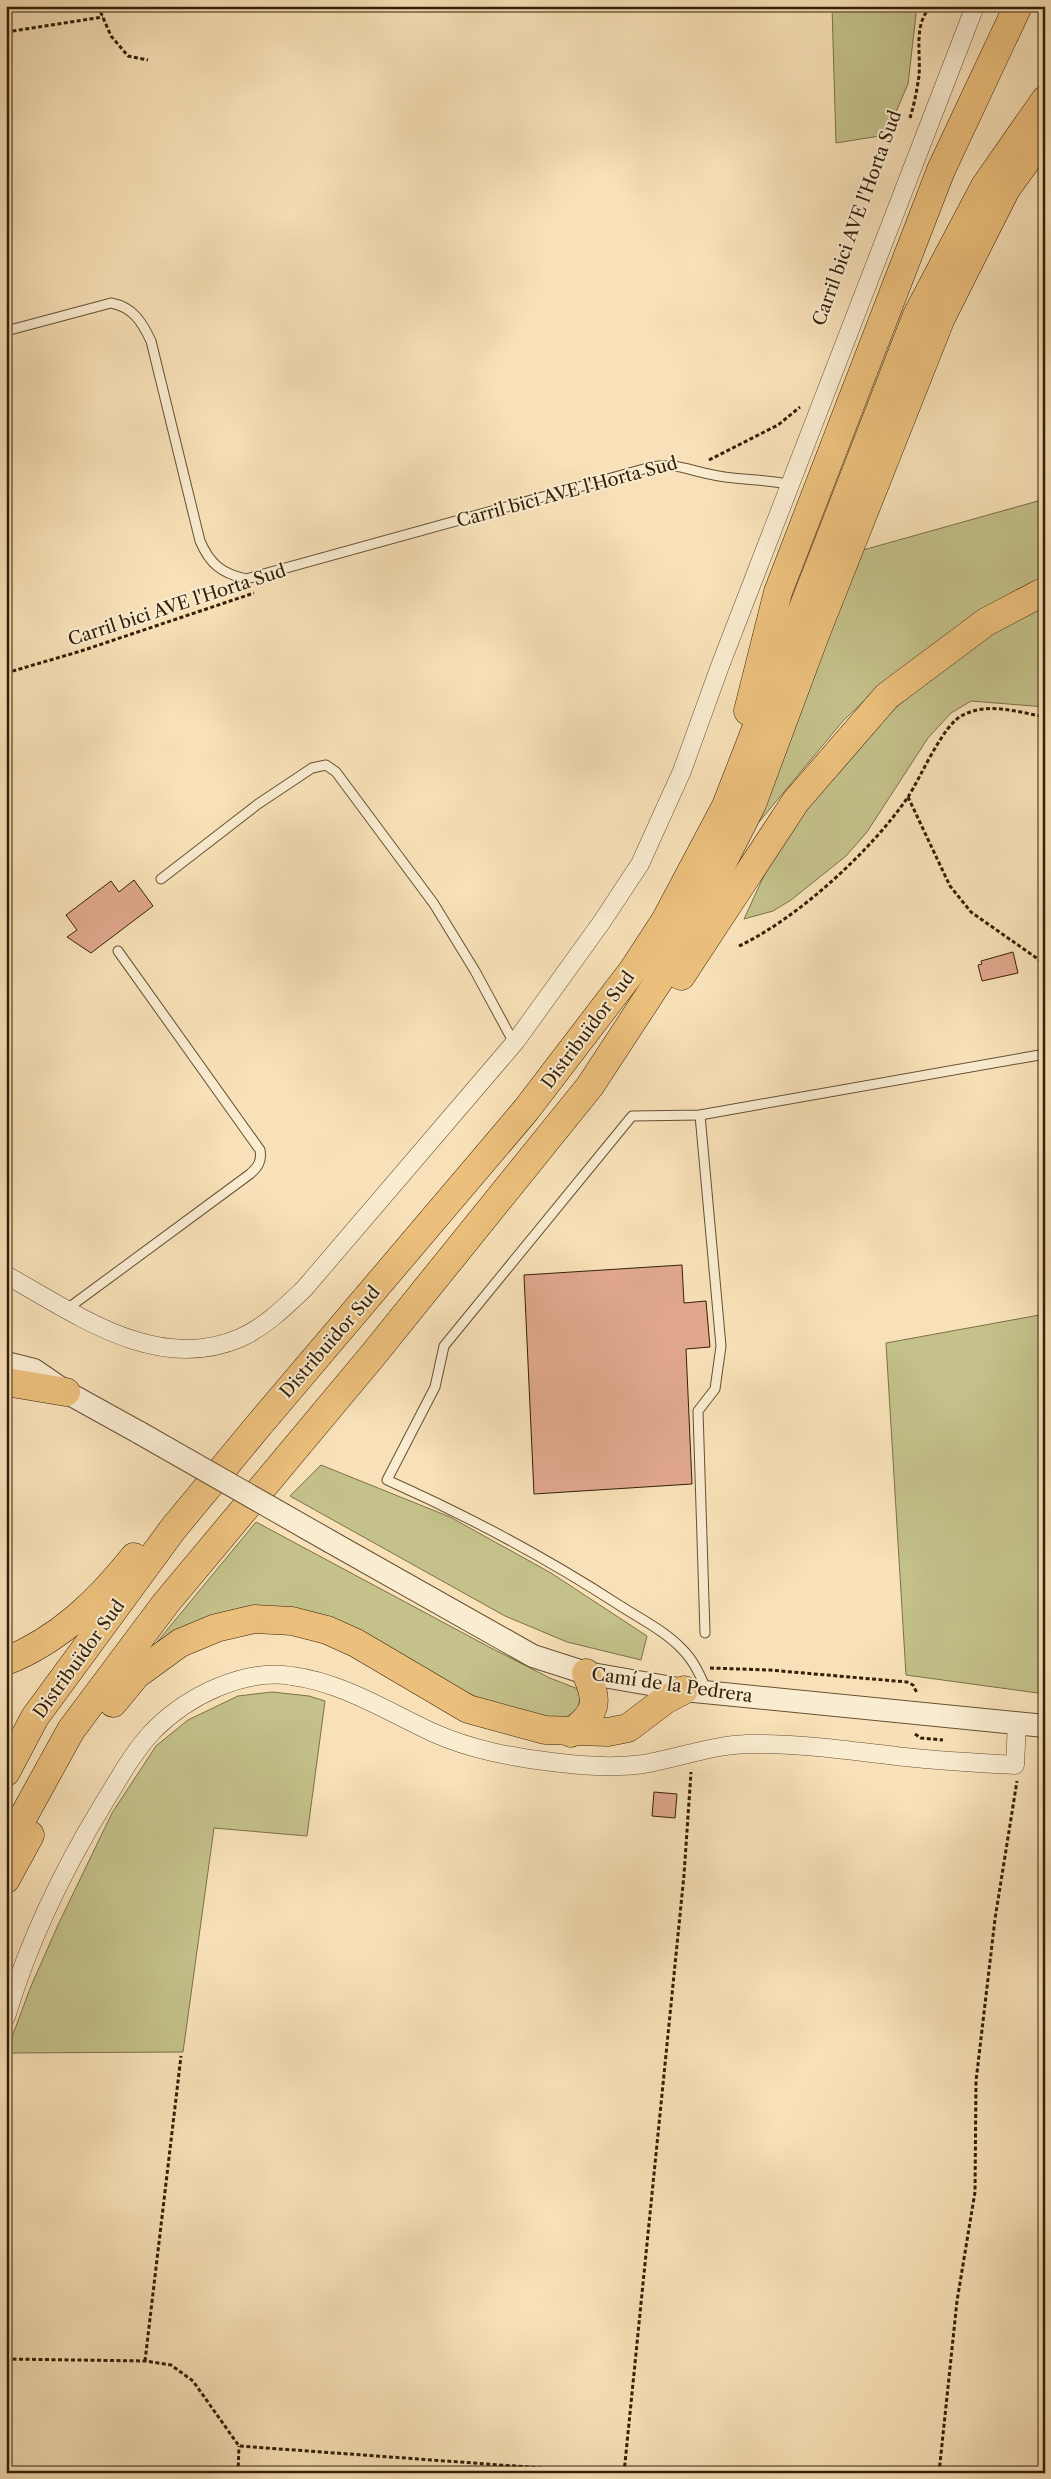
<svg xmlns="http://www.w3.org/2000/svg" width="1051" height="2479" font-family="'Libre Caslon Text',serif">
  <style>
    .green { fill: #c4c18a; stroke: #7c7048 }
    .building { fill: #e1a88e; stroke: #341f07 }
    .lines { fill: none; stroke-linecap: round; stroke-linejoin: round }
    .service-casing { stroke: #655033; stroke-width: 11 }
    .minor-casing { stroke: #655033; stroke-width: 19 }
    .tertiary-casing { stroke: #655033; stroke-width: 24 }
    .trunk-casing { stroke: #341f07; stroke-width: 29 }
    .path { stroke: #341f07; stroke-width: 3; stroke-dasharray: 4 2.5; stroke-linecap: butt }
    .service { stroke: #faecd1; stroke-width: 9 }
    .minor { stroke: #faecd1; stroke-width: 18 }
    .tertiary { stroke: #faecd1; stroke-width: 22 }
    .trunk { stroke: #ecc07c; stroke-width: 28 }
    .tertiary-bridge-casing { stroke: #655033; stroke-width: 24; stroke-linecap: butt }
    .tertiary-bridge { stroke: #faecd1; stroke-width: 22 }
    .labels { text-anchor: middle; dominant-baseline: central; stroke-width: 4; stroke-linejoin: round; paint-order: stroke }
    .street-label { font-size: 18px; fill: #341f07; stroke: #faecd1 }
  </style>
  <rect width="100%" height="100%" fill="#f8e1b8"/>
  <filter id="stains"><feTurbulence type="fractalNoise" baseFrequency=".004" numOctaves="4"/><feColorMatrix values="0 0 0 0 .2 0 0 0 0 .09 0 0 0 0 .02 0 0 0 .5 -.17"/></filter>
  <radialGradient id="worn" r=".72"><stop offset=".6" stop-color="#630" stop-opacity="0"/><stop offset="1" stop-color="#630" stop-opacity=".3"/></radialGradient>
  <g class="green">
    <path d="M832,6H917L908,84L886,135L836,143Z"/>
    <path d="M1045,499V576L1028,584L867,698L843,721L744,840L863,550Z"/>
    <path d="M1045,602V707L971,701L951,713L928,738L867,832L846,856L791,900L773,911L744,919L779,843L817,790L888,714L982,637Z"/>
    <path d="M1045,1314V1694L906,1675L886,1343Z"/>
    <path d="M321,1465L450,1517L551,1573L647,1636L641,1660L567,1642L505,1616L290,1496Z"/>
    <path d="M256,1522L491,1648L550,1678L578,1689L581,1693L578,1708L567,1717L551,1718L481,1699L452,1686L386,1648L209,1617L157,1642Z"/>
    <path d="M272,1692L309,1696L325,1701L307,1836L214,1828L183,2052L6,2053L31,1986L58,1925L112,1813L156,1746L188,1720L238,1696Z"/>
  </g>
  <g class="building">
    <path d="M134,880L153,906L91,953L67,937L77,930L66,915L111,881L119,892Z"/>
    <path d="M1013,952L1018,973L982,981L978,965L982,964L981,961Z"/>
    <path d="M682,1265L684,1303L706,1301L710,1347L686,1349L692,1484L534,1494L524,1275Z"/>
    <path d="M654,1792L677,1794L675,1818L652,1816Z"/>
  </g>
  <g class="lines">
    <g class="service-casing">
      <g id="service">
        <path d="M6,331L111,303C133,307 142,322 151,341L200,541C210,564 221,573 246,579L651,467C677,463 685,469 709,474C735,481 764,478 791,485"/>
        <path d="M161,879L258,804L312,768L326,765L336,772L434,904L475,971L514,1043"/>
        <path d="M700,1115L721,1346L715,1389L698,1411L705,1633"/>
        <path d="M67,1309L250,1174C258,1167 262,1161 260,1150L118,951"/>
        <path d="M707,1691C700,1675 694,1661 682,1649C665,1631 639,1618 619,1605C545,1557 468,1516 387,1480L435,1387L444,1346L632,1116L700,1115L1045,1054"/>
      </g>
    </g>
    <g class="minor-casing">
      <g id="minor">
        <path d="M6,1275C76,1314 157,1374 240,1338C265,1327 285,1307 304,1289L516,1041L601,923L640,864L682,771L720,666L975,6"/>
        <path d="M6,2017C28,1943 62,1872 102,1806C118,1780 133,1752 154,1730C188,1696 244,1668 292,1676C344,1683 388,1712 434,1733C472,1750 512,1757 552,1762C582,1766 614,1768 644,1764C678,1758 713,1745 747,1744C800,1743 852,1751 905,1757C942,1761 979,1763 1015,1765L1017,1723"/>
      </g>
    </g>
    <g class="tertiary-casing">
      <g id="tertiary">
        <path d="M6,1363L34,1370L66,1392L140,1433"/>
        <path d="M331,1542L533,1656L586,1673L684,1690L1045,1726"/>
      </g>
    </g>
    <g class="trunk-casing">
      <g id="trunk">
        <path d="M748,711L778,592L941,170L1018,6"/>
        <path d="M681,976L796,801L887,696L986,622L1045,591"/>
        <path d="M6,1382L66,1392"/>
        <path d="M6,1661C59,1640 99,1601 134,1557"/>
        <path d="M113,1703L136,1675L180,1643L216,1628L254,1619L292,1621L327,1630L356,1643L468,1709L545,1730L608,1732L628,1728L665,1700L684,1690"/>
        <path d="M571,1733C597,1712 599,1703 586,1673"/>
        <path d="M6,1772L35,1717L173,1529L258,1426L526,1110L633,970L665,921L726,806L917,315L985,186L1045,100"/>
        <path d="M6,1848L71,1730L166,1603L373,1355L590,1086L662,976L695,917L752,804L815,635L941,318L1006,189L1045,135"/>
        <path d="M6,1879L30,1835"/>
      </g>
    </g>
    <g class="path">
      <path d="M98,6L111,36L128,56L148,60"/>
      <path d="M6,32L103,17"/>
      <path d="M910,118C914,105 917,90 919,76C921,52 913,25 931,6"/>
      <path d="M709,460L778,425L800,407"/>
      <path d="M6,673L81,651L254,593"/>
      <path d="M908,797L950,886L971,912L1045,964"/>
      <path d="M739,946C798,918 871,851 908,797C921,777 943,724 963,715C988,702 1018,712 1045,717"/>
      <path d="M710,1668L769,1670L907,1682L913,1685L917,1693"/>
      <path d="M915,1734L921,1738L943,1740"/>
      <path d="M6,2359L145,2361L171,2365L193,2381L239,2446L611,2473"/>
      <path d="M145,2361L181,2056"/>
      <path d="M238,2473L239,2446"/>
      <path d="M624,2473L684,1875L691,1772"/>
      <path d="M939,2473L957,2301L975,2192L976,2081L995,1919L1017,1781"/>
    </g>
    <use href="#service" class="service"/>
    <use href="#minor" class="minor"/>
    <use href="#tertiary" class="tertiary"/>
    <use href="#trunk" class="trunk"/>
    <g class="tertiary-bridge-casing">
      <path id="tertiary-bridge" d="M140,1433L331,1542"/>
    </g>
    <use href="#tertiary-bridge" class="tertiary-bridge"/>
  </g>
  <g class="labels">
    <g class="street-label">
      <text transform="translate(857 218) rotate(-70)">Carril bici AVE l'Horta Sud</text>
      <text transform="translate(567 492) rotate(-15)">Carril bici AVE l'Horta Sud</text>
      <text transform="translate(177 605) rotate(-18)">Carril bici AVE l'Horta Sud</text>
      <text transform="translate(588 1030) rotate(-53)">Distribuïdor Sud</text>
      <text transform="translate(330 1342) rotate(-49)">Distribuïdor Sud</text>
      <text transform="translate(79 1659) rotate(-54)">Distribuïdor Sud</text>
      <text transform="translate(672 1685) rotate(8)">Camí de la Pedrera</text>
    </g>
  </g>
  <rect width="1051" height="2479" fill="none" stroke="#f8e1b8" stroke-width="25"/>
  <rect x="8" y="8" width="1036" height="2464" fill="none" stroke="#341f07" stroke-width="2.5"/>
  <rect x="12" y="12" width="1026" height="2454" fill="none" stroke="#341f07"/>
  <rect width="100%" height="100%" filter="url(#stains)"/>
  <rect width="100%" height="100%" fill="url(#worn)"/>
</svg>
